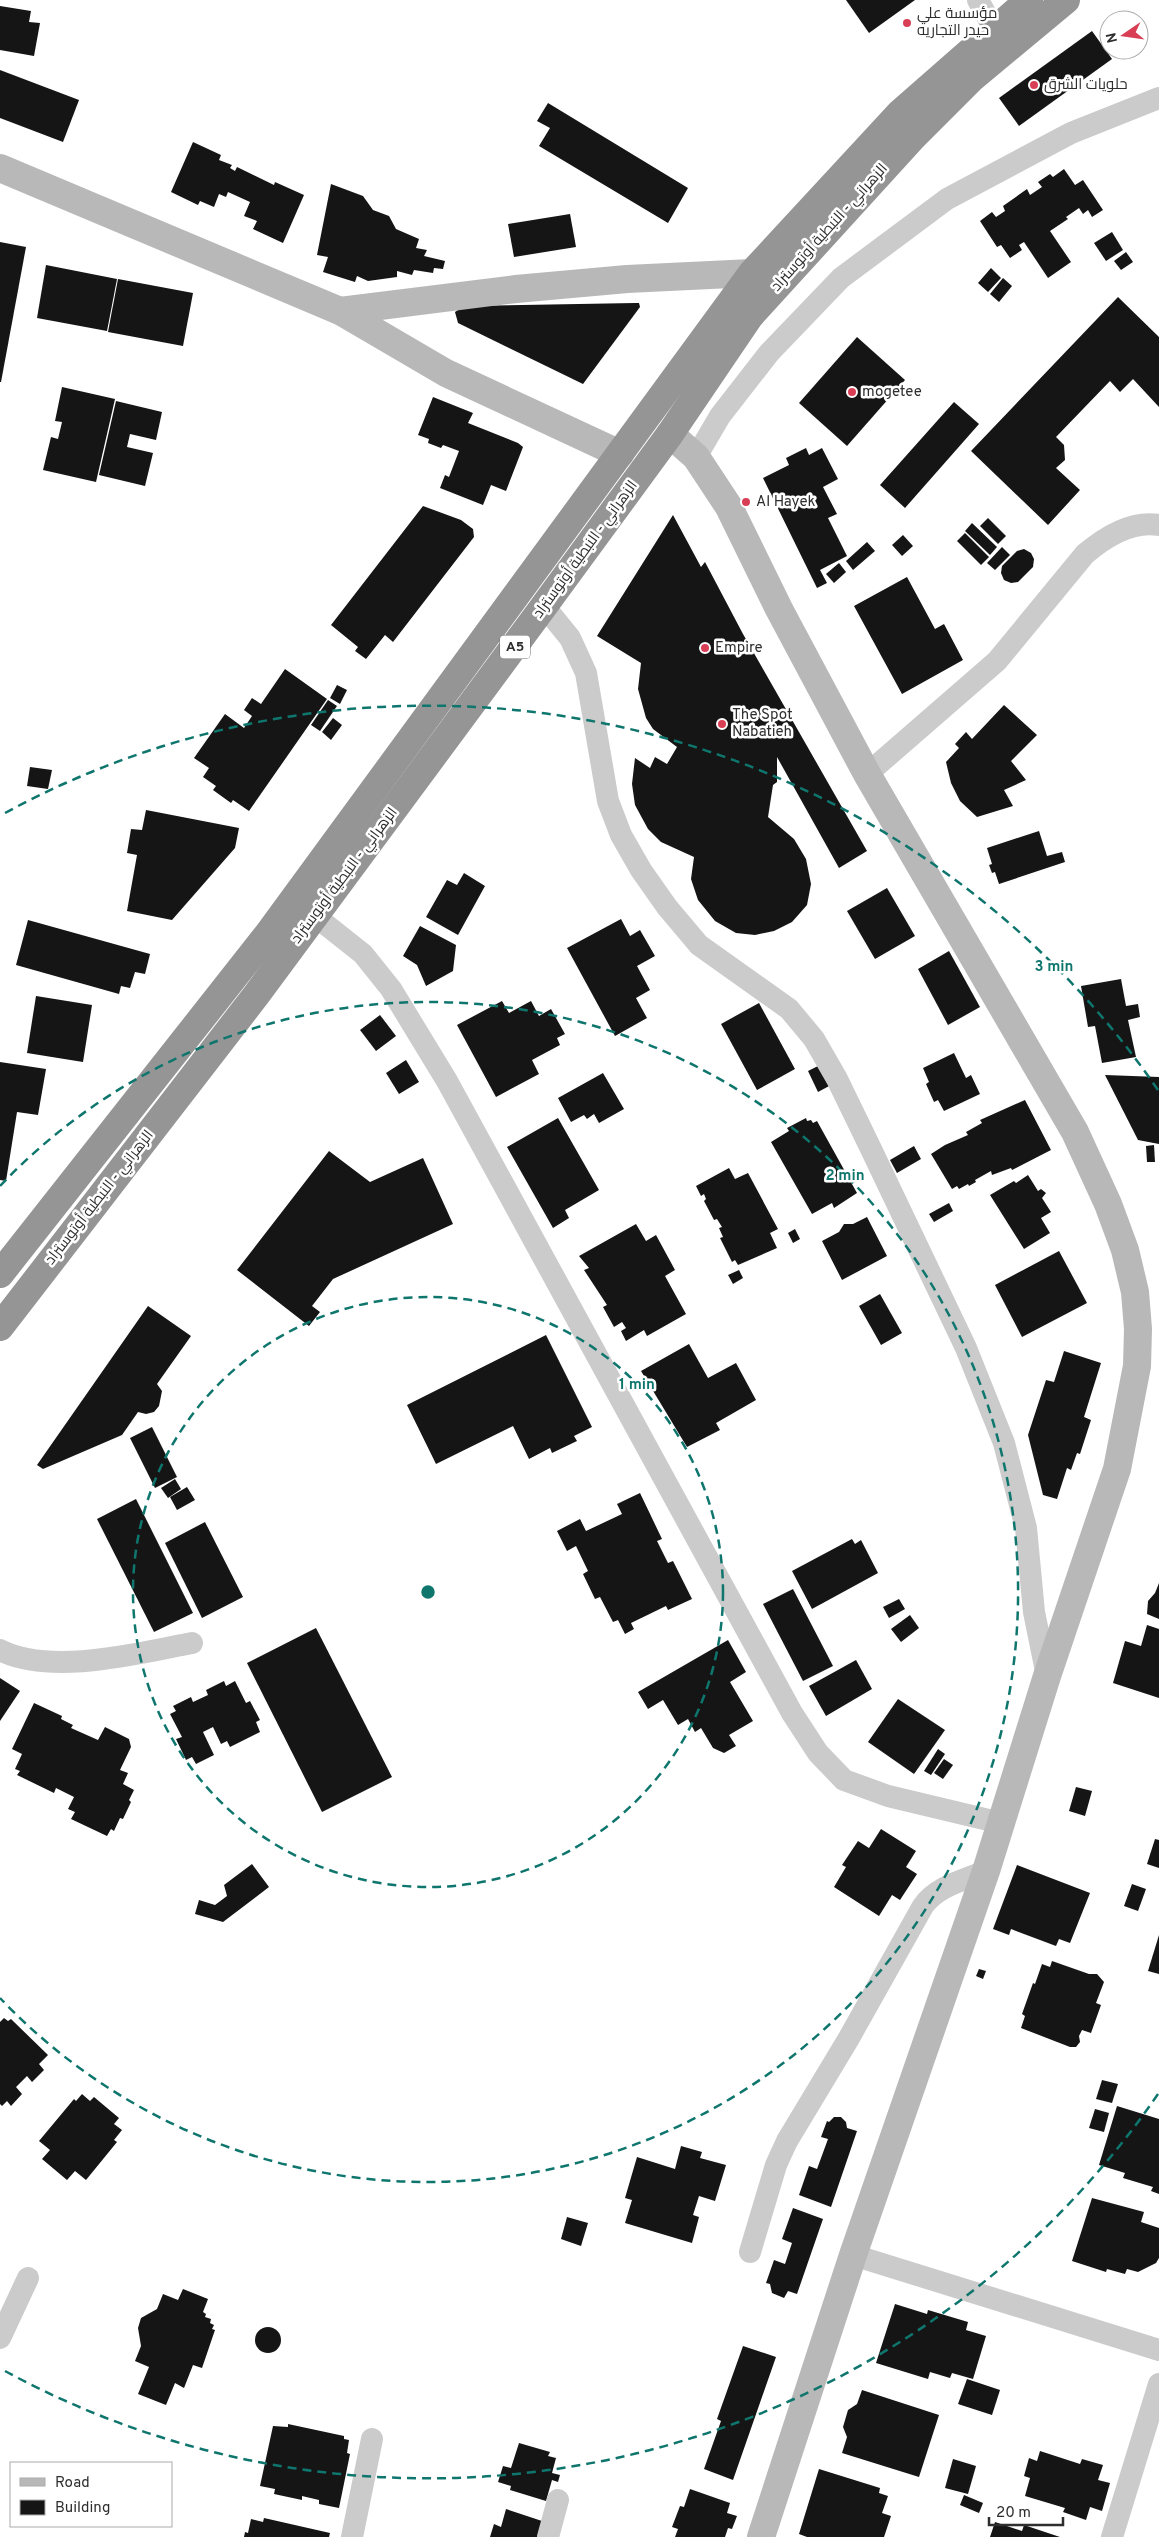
<svg xmlns="http://www.w3.org/2000/svg" width="1159" height="2537" font-family="Overpass,Cairo,sans-serif">
  <style>
    .building { fill: #151515 }
    .lines { fill: none; stroke-linecap: round; stroke-linejoin: round }
    .street { stroke: #cbcbcb; stroke-width: 22 }
    .secondary { stroke: #b8b8b8; stroke-width: 28 }
    .highway { stroke: #959595; stroke-width: 28 }
    .ring { fill: none; stroke: #0f766e; stroke-width: 2.5; stroke-dasharray: 9 6 }
    .poi-dot { fill: #d83e54; stroke: #fff; stroke-width: 2 }
    .labels { text-anchor: middle; dominant-baseline: central; stroke-width: 5; stroke-linejoin: round; paint-order: stroke }
    .shield { fill: #fff; stroke: #6d6d6d; stroke-width: 1 }
    .shield-label { font-size: 14px; font-weight: bold; fill: #2e2e2e }
    .poi-label { font-size: 15px; fill: #2e2e2e; stroke: #fff; text-anchor: start }
    .street-label { font-size: 15px; fill: #2e2e2e; stroke: #fff }
    .centre { fill: #0f766e; stroke: #fff; stroke-width: 2.5 }
    .ring-label { font-size: 15px; text-anchor: middle; font-weight: bold; fill: #0f766e; stroke: #fff; stroke-width: 5; stroke-linejoin: round; paint-order: stroke }
  </style>
  <rect width="100%" height="100%" fill="#fff"/>
  <g class="building">
    <path d="M846,0H915L869,33Z"/>
    <path d="M0,6L31,11L29,22L40,23L34,56L0,50Z"/>
    <path d="M1092,31L1112,59L1019,126L999,98Z"/>
    <path d="M0,70L79,100L63,142L0,118Z"/>
    <path d="M548,103L688,188L668,223L539,146L550,128L537,121Z"/>
    <path d="M193,142L221,155L219,160L232,165L230,168L235,171L237,167L274,185L275,182L304,195L283,243L253,229L257,221L244,216L250,202L228,192L226,197L219,194L214,207L200,201L198,205L171,192Z"/>
    <path d="M1064,169L1075,185L1083,180L1103,210L1092,217L1088,210L1083,214L1079,208L1066,217L1068,219L1050,231L1071,262L1048,278L1024,242L1019,245L1022,250L1010,258L1001,245L997,247L980,221L992,212L996,217L1005,211L1003,206L1027,189L1030,195L1042,187L1038,182L1050,174L1053,177Z"/>
    <path d="M331,184L363,196L373,210L389,216L396,229L419,239L416,248L427,250L424,256L445,261L443,269L434,268L433,273L414,270L412,275L397,271V277L368,281L357,276L355,282L323,272L328,257L317,255Z"/>
    <path d="M570,214L576,247L514,257L508,224Z"/>
    <path d="M1112,232L1123,250L1106,261L1094,243Z"/>
    <path d="M0,242L26,247L1,382H0Z"/>
    <path d="M1126,252L1133,262L1121,270L1114,261Z"/>
    <path d="M46,265L117,279L107,331L37,318Z"/>
    <path d="M991,268L1001,278L988,292L978,283Z"/>
    <path d="M1003,278L1012,286L999,302L990,294Z"/>
    <path d="M118,279L193,293L183,346L108,332Z"/>
    <path d="M1118,297L1159,337V407L1133,379L1120,392L1110,381L1056,437L1064,445L1065,460L1056,468L1080,490L1048,525L971,451Z"/>
    <path d="M635,303H639L640,307L583,384L458,323L455,312L464,306Z"/>
    <path d="M857,337L905,380L847,446L799,403Z"/>
    <path d="M62,387L115,399L96,482L43,470L51,437L58,439L62,422L55,421Z"/>
    <path d="M433,397L473,413L468,423L518,443L523,447L506,491L491,485L483,505L440,488L445,475L449,477L459,451L443,445L441,448L428,443L429,439L418,435Z"/>
    <path d="M116,401L162,412L156,440L130,434L127,447L153,453L145,486L99,475Z"/>
    <path d="M954,402L979,424L905,508L880,485Z"/>
    <path d="M806,448L809,455L822,448L838,479L823,487L837,514L828,518L847,556L820,570L827,583L817,588L763,478L789,465L786,458Z"/>
    <path d="M423,506L461,520L473,529L474,537L393,642L385,635L366,659L355,651L358,647L331,625Z"/>
    <path d="M673,515L701,567L705,562L743,634L867,851L839,868L777,757V782L773,785L768,817L794,839L806,859L811,884L807,905L792,922L774,931L755,935L736,933L715,921L698,900L691,879L694,857L661,842L648,829L635,805L632,784L635,758L650,768L655,757L667,764L677,747L653,729L646,718L638,689L641,663L597,636Z"/>
    <path d="M988,518L1006,536L998,544L980,526Z"/>
    <path d="M972,523L997,547L990,555L965,531Z"/>
    <path d="M965,533L989,557L981,565L957,541Z"/>
    <path d="M903,535L913,546L902,556L892,545Z"/>
    <path d="M867,542L875,551L853,570L846,561Z"/>
    <path d="M1002,547L1010,555L995,570L987,563Z"/>
    <path d="M1024,549L1031,553L1034,559L1033,567L1018,582L1011,583L1004,580L1001,573L1002,566L1017,551Z"/>
    <path d="M839,563L846,572L834,583L826,574Z"/>
    <path d="M907,577L935,629L944,624L963,660L902,694L854,606Z"/>
    <path d="M285,669L327,699L249,811L233,800L231,803L213,790L216,786L203,777L209,768L194,758L225,714L244,728L252,716L244,710L252,698L261,704Z"/>
    <path d="M337,685L347,690L340,704L330,698Z"/>
    <path d="M328,700L337,706L320,731L311,725Z"/>
    <path d="M1004,705L1037,735L1011,761L1026,780L1004,790L1013,806L977,817L960,801L951,783L946,762L959,748L955,744L966,732L972,739Z"/>
    <path d="M333,718L342,725L331,740L322,732Z"/>
    <path d="M30,767L52,770L48,789L27,786Z"/>
    <path d="M146,810L239,828L235,848L172,920L127,911L137,855L127,853L131,829L142,830Z"/>
    <path d="M1039,831L1047,856L1062,852L1065,862L999,884L995,872L992,873L989,865L992,864L987,848Z"/>
    <path d="M464,873L485,886L458,935L426,917L447,880L457,885Z"/>
    <path d="M887,888L915,936L875,959L847,911Z"/>
    <path d="M621,919L630,936L640,930L655,956L637,966L650,990L636,998L647,1018L615,1036L567,948Z"/>
    <path d="M28,920L150,954L145,974L135,972L130,988L121,986L119,994L16,965Z"/>
    <path d="M420,926L456,945L453,971L426,986L417,965L403,956Z"/>
    <path d="M949,951L980,1007L948,1025L918,969Z"/>
    <path d="M1121,979L1126,1006L1138,1004L1140,1017L1128,1020L1136,1057L1102,1063L1095,1026L1088,1027L1081,986Z"/>
    <path d="M36,996L92,1005L83,1062L27,1053Z"/>
    <path d="M502,1001L509,1013L531,1001L539,1016L551,1009L565,1034L557,1038L560,1045L532,1060L539,1074L496,1097L457,1025Z"/>
    <path d="M759,1003L795,1069L757,1090L721,1024Z"/>
    <path d="M380,1015L396,1036L376,1051L360,1030Z"/>
    <path d="M954,1053L966,1078L971,1075L980,1094L944,1111L938,1100L934,1102L926,1084L929,1082L923,1068Z"/>
    <path d="M406,1060L419,1082L399,1094L386,1073Z"/>
    <path d="M0,1062L46,1069L38,1115L17,1112L6,1181L0,1180Z"/>
    <path d="M820,1065L831,1085L818,1092L808,1071Z"/>
    <path d="M603,1073L624,1109L599,1123L594,1114L587,1119L584,1115L571,1122L558,1098Z"/>
    <path d="M1105,1075L1159,1077V1144L1138,1140Z"/>
    <path d="M1025,1100L1051,1150L1012,1170L1011,1168L992,1175L991,1171L975,1180L976,1182L969,1186L968,1184L959,1189L957,1186L952,1189L931,1154L945,1145L968,1135L966,1132L982,1123L980,1120Z"/>
    <path d="M558,1118L599,1190L565,1210L569,1218L553,1228L507,1147Z"/>
    <path d="M806,1118L807,1121L811,1120L813,1123L817,1121L857,1193L834,1208L832,1203L812,1214L771,1142L789,1131L787,1128Z"/>
    <path d="M1154,1145L1155,1162H1147L1146,1146Z"/>
    <path d="M914,1146L921,1159L897,1173L890,1160Z"/>
    <path d="M329,1151L370,1182L423,1158L453,1224L333,1279L312,1306L320,1312L309,1326L237,1270Z"/>
    <path d="M729,1168L735,1179L748,1173L778,1229L770,1233L777,1248L738,1265L735,1260L732,1262L720,1238L723,1237L719,1228L722,1227L717,1219L714,1220L704,1201L706,1199L704,1194L701,1196L696,1186Z"/>
    <path d="M1028,1175L1038,1191L1041,1189L1046,1193L1042,1198L1051,1212L1041,1218L1050,1233L1024,1249L990,1195L1014,1181L1016,1183Z"/>
    <path d="M949,1203L953,1211L934,1222L929,1214Z"/>
    <path d="M867,1217L887,1256L842,1280L822,1241L839,1232L844,1224H853Z"/>
    <path d="M636,1224L646,1241L656,1235L675,1270L665,1276L686,1314L647,1336L644,1330L626,1341L621,1331L626,1328L622,1322L614,1327L603,1307L607,1305L584,1270L589,1268L579,1256Z"/>
    <path d="M795,1229L800,1239L793,1243L788,1233Z"/>
    <path d="M1059,1251L1087,1303L1022,1337L995,1285Z"/>
    <path d="M739,1270L743,1278L733,1284L728,1275Z"/>
    <path d="M880,1294L902,1333L881,1345L859,1306Z"/>
    <path d="M148,1306L191,1336L157,1384L162,1391L159,1406L154,1412L146,1414L138,1412L122,1435L43,1469L37,1465Z"/>
    <path d="M546,1335L592,1427L574,1436L577,1441L552,1453L550,1448L529,1459L513,1426L436,1464L407,1405Z"/>
    <path d="M689,1344L708,1378L736,1363L756,1400L716,1423L720,1430L687,1447L641,1371Z"/>
    <path d="M1064,1351L1101,1363L1084,1417L1091,1420L1080,1454L1077,1453L1071,1470L1067,1468L1057,1499L1043,1495L1028,1435L1046,1380L1054,1382Z"/>
    <path d="M152,1427L177,1477L155,1488L130,1438Z"/>
    <path d="M175,1479L181,1489L168,1498L161,1488Z"/>
    <path d="M187,1487L195,1500L177,1510L170,1497Z"/>
    <path d="M640,1493L662,1539L657,1541L668,1563L673,1561L692,1599L668,1610L666,1606L631,1623L634,1629L625,1634L618,1620L613,1622L600,1597L595,1599L583,1574L588,1571L576,1546L567,1551L557,1531L580,1519L586,1531L622,1514L617,1504Z"/>
    <path d="M136,1499L193,1613L154,1632L97,1519Z"/>
    <path d="M205,1522L243,1597L202,1618L165,1543Z"/>
    <path d="M852,1539L855,1544L861,1540L878,1573L812,1609L792,1571Z"/>
    <path d="M1159,1583V1619L1147,1614L1148,1601L1155,1593Z"/>
    <path d="M793,1589L833,1666L803,1681L763,1604Z"/>
    <path d="M899,1599L905,1609L889,1618L883,1607Z"/>
    <path d="M910,1615L919,1628L901,1642L891,1629Z"/>
    <path d="M1147,1625L1159,1629V1698L1113,1683L1125,1641L1141,1646Z"/>
    <path d="M316,1628L392,1777L322,1812L247,1663Z"/>
    <path d="M728,1640L746,1672L730,1682L753,1721L729,1735L736,1746L724,1753L713,1748L701,1728L695,1732L688,1719L678,1725L663,1700L648,1709L638,1692Z"/>
    <path d="M856,1660L872,1689L826,1716L809,1686Z"/>
    <path d="M0,1678L20,1691L0,1721Z"/>
    <path d="M224,1681L226,1686L235,1681L246,1703L250,1701L260,1720L256,1722L260,1732L230,1747L227,1741L221,1744L213,1727L203,1732L214,1755L196,1764L192,1757L186,1760L176,1739L182,1737L170,1714L176,1711L173,1706L191,1697L193,1702L208,1695L206,1690Z"/>
    <path d="M898,1699L945,1730L914,1774L868,1742Z"/>
    <path d="M34,1703L62,1716L61,1719L73,1725L71,1728L98,1740L105,1727L129,1739L131,1747L120,1770L128,1773L123,1784L134,1790L129,1800L131,1802L123,1819L120,1818L114,1831L111,1829L107,1836L71,1819L75,1812L68,1809L74,1797L56,1788L54,1793L17,1775L20,1771L15,1769L22,1754L12,1749Z"/>
    <path d="M938,1749L945,1754L931,1775L924,1771Z"/>
    <path d="M944,1759L953,1765L943,1779L934,1773Z"/>
    <path d="M1076,1787L1092,1791L1085,1816L1069,1811Z"/>
    <path d="M881,1829L916,1851L906,1867L917,1874L900,1900L892,1895L879,1916L834,1887L846,1867L842,1865L858,1841L869,1848Z"/>
    <path d="M1155,1839L1159,1840V1868L1147,1864Z"/>
    <path d="M252,1864L269,1887L223,1922L195,1914L199,1900L215,1905L227,1896L224,1885Z"/>
    <path d="M1017,1865L1090,1893L1070,1943L1059,1939L1056,1946L1011,1929L1009,1935L993,1929Z"/>
    <path d="M1132,1884L1146,1889L1138,1911L1124,1906Z"/>
    <path d="M1159,1935V1974L1148,1971Z"/>
    <path d="M1052,1961L1089,1974H1097L1104,1982L1096,2003L1101,2005L1091,2033L1082,2030L1079,2036L1080,2042L1076,2047H1070L1021,2028L1025,2016L1022,2014L1033,1983L1035,1984L1042,1964L1050,1967Z"/>
    <path d="M979,1969L986,1971L983,1979L976,1976Z"/>
    <path d="M4,2018L8,2021L11,2019L48,2055L39,2064L44,2070L32,2082L27,2076L16,2087L22,2094L11,2106L7,2101L2,2106L0,2104V2022Z"/>
    <path d="M1102,2080L1118,2084L1112,2103L1096,2099Z"/>
    <path d="M82,2094L90,2101L94,2097L119,2118L114,2124L122,2130L114,2140L117,2142L86,2180L75,2171L67,2180L42,2159L50,2150L39,2141L74,2099L76,2101Z"/>
    <path d="M1117,2106L1159,2119V2194L1151,2191L1153,2187L1123,2178L1125,2173L1099,2165Z"/>
    <path d="M1095,2109L1109,2113L1104,2132L1089,2128Z"/>
    <path d="M834,2117H841L846,2122L847,2128L857,2131L831,2207L799,2195L809,2166L817,2169L828,2139L821,2137L827,2121L829,2122Z"/>
    <path d="M681,2146L702,2152L700,2158L726,2165L715,2201L699,2196L693,2215L699,2217L692,2243L625,2223L632,2200L625,2198L637,2157L675,2169Z"/>
    <path d="M1092,2198L1144,2212L1141,2222L1159,2228V2258L1156,2263L1138,2272L1127,2269L1125,2274L1107,2269L1106,2272L1072,2261Z"/>
    <path d="M793,2208L823,2219L797,2294L788,2291L784,2298L772,2293L770,2284L766,2283L774,2260L785,2264L792,2243L782,2239Z"/>
    <path d="M567,2217L588,2223L581,2246L561,2239Z"/>
    <path d="M183,2289L208,2299L203,2312L206,2314L205,2317L211,2319L210,2323L214,2325L212,2329L215,2330L202,2368L193,2365L184,2388L175,2383L166,2405L138,2394L149,2367L135,2361L141,2346L138,2328L141,2318L157,2309L163,2294L178,2300Z"/>
    <path d="M895,2304L927,2314L928,2310L968,2322L966,2330L986,2336L973,2379L952,2373L950,2378L930,2372L928,2379L876,2363Z"/>
    <circle cx="268" cy="2340" r="13"/>
    <path d="M743,2346L776,2357L733,2480L704,2469L721,2421L717,2419Z"/>
    <path d="M967,2379L1000,2390L992,2415L958,2404Z"/>
    <path d="M862,2390L939,2415L919,2477L842,2453L847,2437L843,2427L848,2410L857,2404Z"/>
    <path d="M288,2424L344,2436V2439L349,2440L347,2453L350,2454L339,2508L319,2504V2500L302,2496V2500L274,2494L275,2489L260,2486L273,2426L288,2427Z"/>
    <path d="M519,2443L550,2452L548,2456L556,2458L552,2473L560,2475L558,2482L552,2480L546,2501L510,2490L511,2486L498,2482L503,2466L511,2468Z"/>
    <path d="M1040,2451L1080,2464L1082,2459L1103,2465L1098,2480L1110,2483L1102,2511L1090,2507L1086,2520L1063,2512L1065,2508L1025,2496L1030,2478L1024,2476L1029,2458L1037,2461Z"/>
    <path d="M953,2459L976,2466L968,2494L945,2488Z"/>
    <path d="M819,2469L880,2488L879,2493L888,2496L882,2513L891,2516L884,2537H807L799,2534Z"/>
    <path d="M690,2489L730,2503L727,2513L737,2516L732,2529L728,2528L725,2537H675L678,2529L672,2527L680,2506L684,2507Z"/>
    <path d="M964,2495L983,2503L979,2513L960,2505Z"/>
    <path d="M506,2509L542,2521L537,2537H490L494,2524L501,2527Z"/>
    <path d="M264,2518L330,2533L329,2537H244L245,2532L248,2533L251,2519L263,2522Z"/>
    <path d="M995,2522L1022,2531L1024,2525L1060,2537H990Z"/>
  </g>
  <g class="lines">
    <g class="street">
      <path d="M978,0L995,31"/>
      <path d="M696,457L720,416L769,353L841,278L947,199L1071,133L1159,98"/>
      <path d="M544,606L570,638L586,673L608,801L621,835L641,870L667,907L699,945L789,1009L814,1039L837,1079L871,1149L966,1348L1004,1443L1026,1528L1034,1612L1047,1676"/>
      <path d="M867,774L997,661L1085,554C1105,537 1131,520 1159,525"/>
      <path d="M315,916L363,954L391,989L447,1081L792,1713L818,1753L844,1780L888,1796L1001,1823"/>
      <path d="M0,1650C51,1676 139,1653 192,1643"/>
      <path d="M750,2252L776,2165L787,2141L849,2038L923,1906C937,1886 964,1880 986,1871"/>
      <path d="M853,2255L1159,2350"/>
      <path d="M0,2338L28,2278"/>
      <path d="M352,2537L372,2439"/>
      <path d="M548,2537L558,2500"/>
      <path d="M1112,2537L1159,2384"/>
    </g>
    <g class="secondary">
      <path d="M0,168L340,311L446,373L620,454"/>
      <path d="M340,311L516,289L627,279L752,273"/>
      <path d="M670,434L696,457L729,507L779,609L867,774L1075,1132L1108,1204L1125,1250L1135,1292L1138,1329L1137,1366L1117,1469L1047,1676L986,1871L853,2255L761,2537"/>
    </g>
    <g class="highway">
      <path d="M0,1274L268,934L752,273L900,113L1029,0"/>
      <path d="M0,1327L257,994L544,606L670,434L750,316L913,137L971,79L1066,0"/>
    </g>
  </g>
  <g class="ring">
    <circle cx="428" cy="1592" r="295"/>
    <path d="M0 1186A590 590 0 1 1 0 1998"/>
    <path d="M1158 2094A886 886 0 0 1 5 2371M5 813A886 886 0 0 1 1158 1090"/>
  </g>
  <g class="poi-dot">
    <circle cx="907" cy="23" r="5"/>
    <circle cx="1034" cy="85" r="5"/>
    <circle cx="852" cy="392" r="5"/>
    <circle cx="746" cy="502" r="5"/>
    <circle cx="705" cy="648" r="5"/>
    <circle cx="722" cy="724" r="5"/>
  </g>
  <g class="labels">
    <rect class="shield" x="500" y="635.5" width="30" height="23" rx="4"/>
    <g class="shield-label">
      <text x="515" y="647">A5</text>
    </g>
    <g class="poi-label">
      <text x="917" y="14">مؤسسة علي<tspan x="917" dy="17">حيدر التجاريه</tspan></text>
      <text x="1044" y="85">حلويات الشرق</text>
      <text x="862" y="392">mogetee</text>
      <text x="756" y="502">Al Hayek</text>
      <text x="715" y="648">Empire</text>
      <text x="732" y="715">The Spot<tspan x="732" dy="17">Nabatieh</tspan></text>
    </g>
    <g class="street-label">
      <text transform="translate(830 228) rotate(-48)">الزهراني - النبطية أوتوستراد</text>
      <text transform="translate(586 550) rotate(-54)">الزهراني - النبطية أوتوستراد</text>
      <text transform="translate(345 876) rotate(-53)">الزهراني - النبطية أوتوستراد</text>
      <text transform="translate(100 1198) rotate(-52)">الزهراني - النبطية أوتوستراد</text>
    </g>
  </g>
  <circle cx="428" cy="1592" r="8" class="centre"/>
  <g class="ring-label">
    <text x="1054" y="971">3 min</text>
    <text x="845" y="1180">2 min</text>
    <text x="637" y="1389">1 min</text>
  </g>
  <rect x="10" y="2462" width="162" height="65" fill="#ffffff" stroke="#ababab"/>
  <rect x="20" y="2478" width="25" height="8" fill="#b8b8b8" stroke="#ababab"/>
  <text x="55" y="2487" font-size="15" fill="#2e2e2e">Road</text>
  <rect x="20" y="2500" width="25" height="15" fill="#151515" stroke="#ababab"/>
  <text x="55" y="2512" font-size="15" fill="#2e2e2e">Building</text>
  <g transform="translate(1124 35) rotate(257)"><circle r="24" fill="#ffffff" stroke="#ababab"/>
  <path d="M0-4L9 19L0 12L-9 19Z" fill="#d83e54"/>
  <text y="-8" font-size="14" font-weight="bold" text-anchor="middle" fill="#2e2e2e">N</text>
  </g>
  <path d="M989 2517v8h74v-8" fill="none" stroke="#2e2e2e" stroke-width="2.5"/>
  <text x="996" y="2517" font-size="15" fill="#2e2e2e" stroke="#ffffff" stroke-width="4" paint-order="stroke">20 m</text>
</svg>
